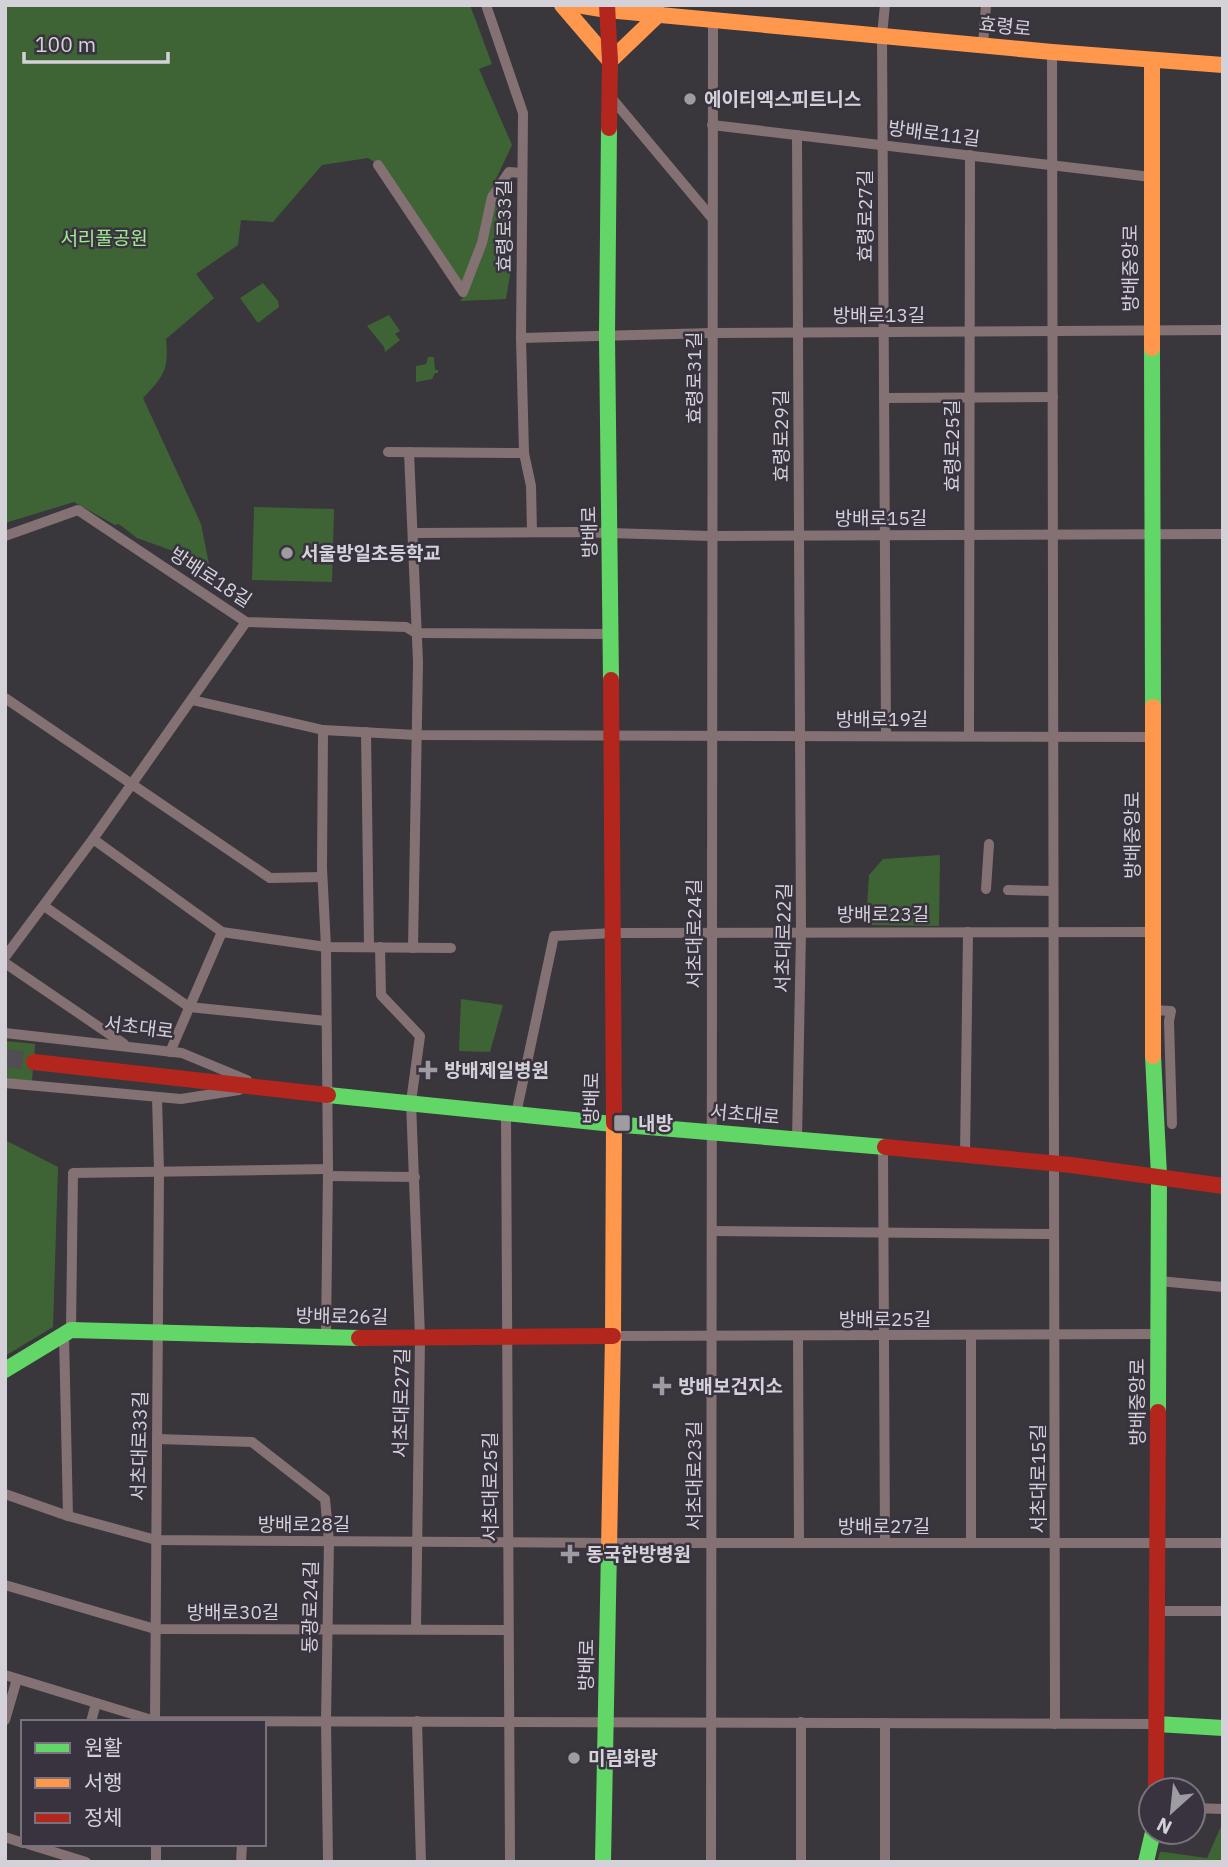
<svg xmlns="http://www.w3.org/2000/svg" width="1228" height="1867" font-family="'IBM Plex Sans','Noto Sans KR',sans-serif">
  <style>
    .green { fill: #3e6436 }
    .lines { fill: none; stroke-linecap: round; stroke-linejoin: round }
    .primary-tunnel { stroke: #504d53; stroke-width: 18; stroke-dasharray: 18 9; stroke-linecap: butt }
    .street { stroke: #847173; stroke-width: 10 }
    .fast { stroke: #63d668; stroke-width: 16 }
    .slow { stroke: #ff974d; stroke-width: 16 }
    .jam { stroke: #b3261e; stroke-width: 16 }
    .poi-dot { fill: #9e9ba1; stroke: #39333f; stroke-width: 2.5 }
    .labels { text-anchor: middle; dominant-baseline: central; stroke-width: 5; stroke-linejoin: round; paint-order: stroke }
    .street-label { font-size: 19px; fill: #d4d1d8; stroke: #39333f }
    .poi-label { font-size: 19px; font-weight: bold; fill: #d4d1d8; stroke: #39333f; text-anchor: start }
    .park-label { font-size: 19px; fill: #a0ec8f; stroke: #39333f }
  </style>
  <rect width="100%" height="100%" fill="#39363c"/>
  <g class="green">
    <path d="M5,5H470L492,64L479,69L512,145L488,196L481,243L462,286L381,166L368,158L322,165L273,222L241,220L238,245L196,274L214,298L166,339C169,370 164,376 143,398L201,524L210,569L190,557L137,538L119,524L115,525L74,502L5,523Z"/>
    <path d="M504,184H508L510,275L506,299L460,301L468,292L490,212Z"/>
    <path d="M263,283L278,301L279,307L258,323L240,298Z"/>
    <path d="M389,315L400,331L395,334L400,340L385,352L384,347L367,326Z"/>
    <path d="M428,357H434L435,370H438V373H435L432,379L416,382V366L426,364Z"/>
    <path d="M254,507L334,509L332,582L252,580Z"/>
    <path d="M940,855L939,926L866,925L869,875L883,859Z"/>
    <path d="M461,999L503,1005L490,1052L459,1051Z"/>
    <path d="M5,1041L35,1044L32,1081L5,1078Z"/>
    <path d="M5,1140L58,1167L53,1327L5,1356Z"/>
    <path d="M1223,1822V1862H1157L1160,1852H1164L1207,1858Z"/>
  </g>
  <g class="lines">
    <path class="primary-tunnel" d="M5,1058L34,1062"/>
    <g class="street">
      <path d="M486,5L523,113L521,338L524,453L531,486L532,532"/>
      <path d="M885,5L882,35L886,735"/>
      <path d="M983,45L986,5"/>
      <path d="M1052,52L1055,1724"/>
      <path d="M609,95L712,218"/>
      <path d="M712,125L1151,177"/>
      <path d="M797,135L801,932L797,1140"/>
      <path d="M378,165L463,292L482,243L492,197L509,172L522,173"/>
      <path d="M521,338L712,333L1223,330"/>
      <path d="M884,398L1053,397"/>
      <path d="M388,452L524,453"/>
      <path d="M409,452L418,662L413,948"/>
      <path d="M413,533L575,532L711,536L1223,534"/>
      <path d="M5,536L78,510L246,622L406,627L416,633L611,634"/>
      <path d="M5,698L270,878L322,877"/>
      <path d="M192,700L323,730L416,735L1152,737"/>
      <path d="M323,730L322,868L326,947L328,1169L326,1337"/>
      <path d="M366,732L369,947"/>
      <path d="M969,736L970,155"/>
      <path d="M93,839L222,932L326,947L451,948"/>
      <path d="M986,889L989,844"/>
      <path d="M1008,890L1053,891"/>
      <path d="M44,906L189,1007L326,1021"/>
      <path d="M380,947L381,995L420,1036L411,1102L420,1337L416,1629"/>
      <path d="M5,957L93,839L246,622"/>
      <path d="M5,963L124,1044"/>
      <path d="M1153,1010L1171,1011L1169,1021L1172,1124"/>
      <path d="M5,1033L182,1053L247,1080"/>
      <path d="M170,1052L222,932"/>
      <path d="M5,1083L181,1099L239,1090"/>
      <path d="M506,1113L510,1862"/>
      <path d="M516,1114L554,936L614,933L1153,932"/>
      <path d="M883,1146L885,1543"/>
      <path d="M965,1155L968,932"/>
      <path d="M328,1176L415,1177"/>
      <path d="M712,1231L1054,1234"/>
      <path d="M1159,1281L1223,1287"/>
      <path d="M71,1330L73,1173L328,1169"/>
      <path d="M64,1335L68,1516"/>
      <path d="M613,1336L1159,1334"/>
      <path d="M798,1337L799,1543"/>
      <path d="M157,1439L252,1442L325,1499L329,1541L326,1721L328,1862"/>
      <path d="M5,1494L68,1516L156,1540L610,1543H1223"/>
      <path d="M971,1543V1336"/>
      <path d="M5,1585L155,1629L508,1630"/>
      <path d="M1158,1611H1223"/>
      <path d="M5,1675L155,1721L1157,1724"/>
      <path d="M5,1720L17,1679"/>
      <path d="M417,1721L421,1862"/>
      <path d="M91,1722L96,1703"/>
      <path d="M155,1722L159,1171L157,1097"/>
      <path d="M801,1722V1862"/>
      <path d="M1193,1808L1223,1809"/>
      <path d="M5,1837L23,1843"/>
      <path d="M28,1844L86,1862"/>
      <path d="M156,1862V1844"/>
      <path d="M241,1862L242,1844"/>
      <path d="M711,1862L713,19"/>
      <path d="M885,1862V1723"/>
    </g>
    <g class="fast">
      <path d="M609,128L607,336L611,680"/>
      <path d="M1152,348L1153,707"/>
      <path d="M1153,1056L1159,1175L1158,1412"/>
      <path d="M328,1095L613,1124L885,1147"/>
      <path d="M5,1370L71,1330L359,1338"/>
      <path d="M1157,1724L1223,1728"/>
      <path d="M603,1862L609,1549"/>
      <path d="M1146,1862L1153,1832"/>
    </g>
    <g class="slow">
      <path d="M562,5L610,61L659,14L654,9"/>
      <path d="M577,5L607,10L1052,52L1223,65"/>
      <path d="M1152,60V348"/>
      <path d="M1153,707V1056"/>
      <path d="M609,1549L613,1336L614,1123"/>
    </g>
    <g class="jam">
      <path d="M607,5L610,61L609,128"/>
      <path d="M611,680L614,1123"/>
      <path d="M34,1062L328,1095"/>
      <path d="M885,1147L1071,1165L1223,1186"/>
      <path d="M359,1338L613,1336"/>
      <path d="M1156,1790L1158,1412"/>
    </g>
  </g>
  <g class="poi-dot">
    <circle cx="690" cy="99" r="7"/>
    <circle cx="287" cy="553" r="7"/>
    <path d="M424.5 1059.5h7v7h7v7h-7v7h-7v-7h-7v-7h7z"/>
    <rect x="613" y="1114" width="18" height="18" rx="3.5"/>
    <path d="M658.5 1375.5h7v7h7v7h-7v7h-7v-7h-7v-7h7z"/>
    <path d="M566.5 1543.5h7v7h7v7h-7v7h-7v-7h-7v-7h7z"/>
    <circle cx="574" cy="1758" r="7"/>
  </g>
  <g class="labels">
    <g class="street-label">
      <text transform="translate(1005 26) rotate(6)">효령로</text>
      <text transform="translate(934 133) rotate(7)">방배로11길</text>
      <text transform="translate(865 216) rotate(-90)">효령로27길</text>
      <text transform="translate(504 226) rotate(-90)">효령로33길</text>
      <text transform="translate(1130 268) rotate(-90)">방배중앙로</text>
      <text x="879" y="315">방배로13길</text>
      <text transform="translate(694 378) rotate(-90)">효령로31길</text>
      <text transform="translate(781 436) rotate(-90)">효령로29길</text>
      <text transform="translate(952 446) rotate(-90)">효령로25길</text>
      <text x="881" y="518">방배로15길</text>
      <text transform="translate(589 532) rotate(-91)">방배로</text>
      <text transform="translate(211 577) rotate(33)">방배로18길</text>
      <text x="882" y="719">방배로19길</text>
      <text transform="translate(1132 835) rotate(-90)">방배중앙로</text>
      <text x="883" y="914">방배로23길</text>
      <text transform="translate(694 934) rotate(-90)">서초대로24길</text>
      <text transform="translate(783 938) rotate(-89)">서초대로22길</text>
      <text transform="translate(139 1027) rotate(7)">서초대로</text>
      <text transform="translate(591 1098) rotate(-89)">방배로</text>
      <text transform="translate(745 1114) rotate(5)">서초대로</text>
      <text transform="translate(342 1316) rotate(1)">방배로26길</text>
      <text x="885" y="1319">방배로25길</text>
      <text transform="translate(1137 1402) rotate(-90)">방배중앙로</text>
      <text transform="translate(401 1403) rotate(-89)">서초대로27길</text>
      <text transform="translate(139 1446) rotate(-89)">서초대로33길</text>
      <text transform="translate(694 1476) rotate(-90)">서초대로23길</text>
      <text transform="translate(1038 1479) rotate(-90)">서초대로15길</text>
      <text transform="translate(490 1487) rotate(-90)">서초대로25길</text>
      <text x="304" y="1524">방배로28길</text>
      <text x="884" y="1526">방배로27길</text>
      <text transform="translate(310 1607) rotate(-89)">동광로24길</text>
      <text x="233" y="1612">방배로30길</text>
      <text transform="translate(586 1665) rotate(-89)">방배로</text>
    </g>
    <g class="poi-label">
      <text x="704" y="99">에이티엑스피트니스</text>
      <text x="301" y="553">서울방일초등학교</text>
      <text x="444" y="1070">방배제일병원</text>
      <text x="638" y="1123">내방</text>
      <text x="678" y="1386">방배보건지소</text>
      <text x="586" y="1554">동국한방병원</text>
      <text x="588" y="1758">미림화랑</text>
    </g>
    <g class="park-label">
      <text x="104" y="238">서리풀공원</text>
    </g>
  </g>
  <rect width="1228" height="1867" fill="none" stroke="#d4d1d8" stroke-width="14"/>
  <rect x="21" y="1720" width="245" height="126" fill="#39333f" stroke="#77727c" stroke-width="2"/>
  <rect x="35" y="1743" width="35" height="10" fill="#63d668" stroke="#77727c" stroke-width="2"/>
  <text x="84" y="1755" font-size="21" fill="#d4d1d8">원활</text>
  <rect x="35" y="1778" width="35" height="10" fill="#ff974d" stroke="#77727c" stroke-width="2"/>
  <text x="84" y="1790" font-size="21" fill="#d4d1d8">서행</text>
  <rect x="35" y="1813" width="35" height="10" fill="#b3261e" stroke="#77727c" stroke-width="2"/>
  <text x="84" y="1825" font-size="21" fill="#d4d1d8">정체</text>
  <g transform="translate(1172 1811) rotate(207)"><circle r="33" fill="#39333f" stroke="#77727c" stroke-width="2"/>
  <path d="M0-5L12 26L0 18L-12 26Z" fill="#9e9ba1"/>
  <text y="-10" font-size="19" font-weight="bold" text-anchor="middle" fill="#d4d1d8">N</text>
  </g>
  <path d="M24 52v10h144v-10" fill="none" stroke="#d4d1d8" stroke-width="3.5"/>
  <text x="35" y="52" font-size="21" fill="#d4d1d8" stroke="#39333f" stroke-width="5" paint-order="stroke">100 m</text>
</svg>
